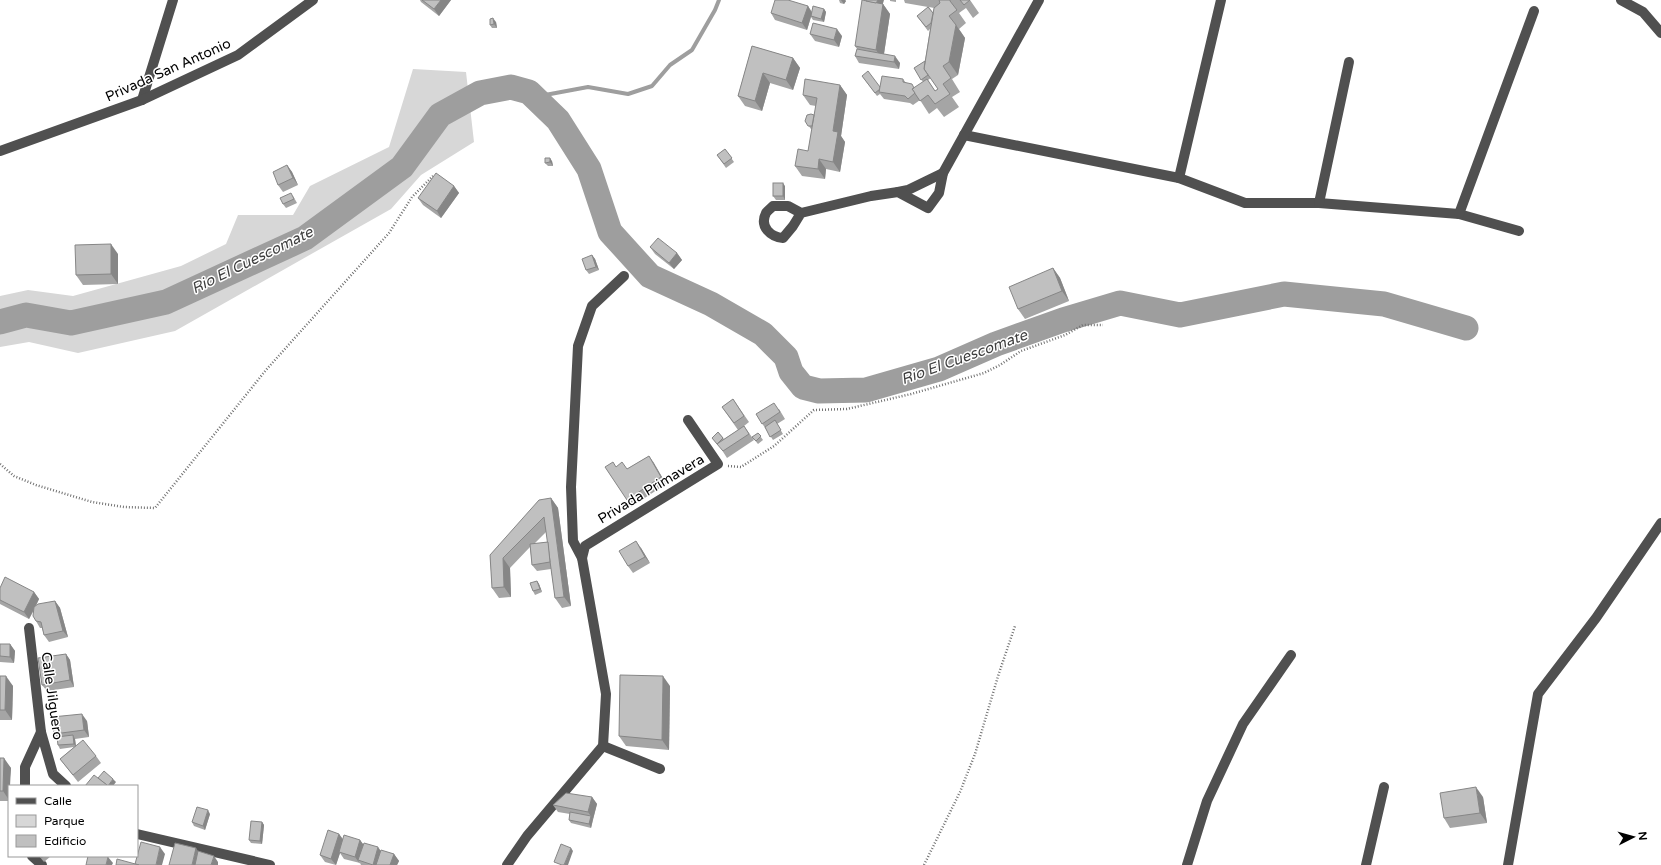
<svg xmlns="http://www.w3.org/2000/svg" width="1661" height="865" font-family="'Varela Round',sans-serif">
  <style>
    .green { fill: #d7d7d7 }
    .lines { fill: none; stroke-linecap: round; stroke-linejoin: round }
    .stream { stroke: #9e9e9e; stroke-width: 4 }
    .river { stroke: #9e9e9e; stroke-width: 25 }
    .path { stroke: #727272; stroke-width: 2.5; stroke-dasharray: 1 2; stroke-linecap: butt }
    .minor { stroke: #505050; stroke-width: 10 }
    .wall { fill: #a5a5a5; fill-rule: evenodd }
    .shaded-wall { fill: #868686 }
    .building { fill: #c0c0c0; stroke: #868686 }
    .labels { text-anchor: middle; dominant-baseline: central; stroke-width: 3; stroke-linejoin: round; paint-order: stroke }
    .street-label { font-size: 14px; fill: #000; stroke: #fff }
    .water-label { font-size: 15px; font-style: italic; fill: #3f3f3f; stroke: #fff }
  </style>
  <rect width="100%" height="100%" fill="#fff"/>
  <path class="green" d="M413,69L466,72L474,142L421,175L391,209L175,331L78,353L29,342L0,347V296L28,290L73,296L181,266L226,244L238,215H293L310,186L389,147Z"/>
  <g class="lines">
    <path class="stream" d="M529,92L545,95L588,87L628,94L652,86L670,65L692,50L715,10L719,0"/>
    <path class="river" d="M0,322L26,315L71,323L166,302L305,238L402,167L440,115L480,93L511,87L529,92L558,120L589,169L610,232L650,276L711,304L763,334L786,357L791,372L803,387L819,391L866,390L939,369L996,344L1063,320L1120,303L1180,315L1284,294L1384,304L1466,328"/>
    <g class="path">
      <path d="M0,464L14,476L36,485L92,502L124,507L155,508L266,370L389,233L412,197L433,176"/>
      <path d="M728,466L741,467L774,446L814,410L847,409L911,394L984,373L1000,365L1021,351L1065,335L1083,325H1103"/>
      <path d="M924,865L960,792L975,754L999,673L1015,626"/>
    </g>
    <g class="minor">
      <path d="M1621,0L1643,12L1661,33"/>
      <path d="M142,100L173,0"/>
      <path d="M964,135L1179,178L1245,203H1319L1459,214L1519,231"/>
      <path d="M0,151L142,100L238,55L313,0"/>
      <path d="M1179,178L1221,0"/>
      <path d="M898,192L908,190L943,173"/>
      <path d="M1319,203L1349,62"/>
      <path d="M801,213L793,226L783,238C771,237 759,227 766,213C767,211 771,208 773,206H788L801,213L871,196L898,192L928,208L939,193L943,173L1039,0"/>
      <path d="M1459,214L1534,11"/>
      <path d="M582,558L585,546L718,464L688,420"/>
      <path d="M29,628L41,732L53,774L66,786"/>
      <path d="M603,746L660,769"/>
      <path d="M25,786V767L41,732"/>
      <path d="M137,834L270,865"/>
      <path d="M32,856L42,865"/>
      <path d="M507,865L527,836L603,746L606,694L582,558L573,541L571,487L578,346L592,306L624,276"/>
      <path d="M1187,865L1207,801L1243,724L1291,655"/>
      <path d="M1366,865L1384,787"/>
      <path d="M1508,865L1538,694L1596,618L1661,523"/>
    </g>
  </g>
  <g class="wall">
    <path d="M420,0H451L439,16L421,2Z"/>
    <path d="M839,0H845L846,1L844,4L840,3Z"/>
    <path d="M890,0H896V2L890,1Z"/>
    <path d="M904,0H970L979,13L973,18L966,8L959,13L966,23L959,29L965,38L958,75L952,79L960,92L952,97L959,107L944,117L937,108L929,114L920,100L913,105L910,103L884,99L880,94L877,96L862,76L880,87L903,79L906,83L915,88L923,82L914,68L925,61L930,29L928,31L917,16L928,7L905,3ZM929,7L934,8L933,13ZM931,78L938,89L935,91L928,80Z"/>
    <path d="M883,4L890,14L884,54L900,63L899,69L859,63L855,56L857,49L855,46Z"/>
    <path d="M808,6L812,12L824,9L826,12L824,22L813,20L811,17L807,30L775,20L771,13Z"/>
    <path d="M496,22L497,28H492L490,25Z"/>
    <path d="M810,34L842,36L839,47L815,41Z"/>
    <path d="M752,46L793,58L800,68L793,90L770,83L762,111L745,106L738,96Z"/>
    <path d="M840,85L847,95L841,136L845,142L840,172L826,169L825,179L802,176L795,166L808,151L812,129H811L805,121L814,115L816,106L810,105L803,95Z"/>
    <path d="M725,149L734,162L726,168L717,155Z"/>
    <path d="M552,161L553,166H548L545,163Z"/>
    <path d="M287,165L292,172L298,185L283,192L278,185Z"/>
    <path d="M454,186L459,193L441,218L423,205L418,198Z"/>
    <path d="M785,186V200H776L773,196Z"/>
    <path d="M293,196L297,203L286,208L283,204Z"/>
    <path d="M650,247L677,253L682,260L674,269L655,254Z"/>
    <path d="M118,254V284L83,285L76,275Z"/>
    <path d="M592,255L595,259L599,270L589,274L586,270Z"/>
    <path d="M1053,268L1060,278L1069,301L1025,319L1018,309Z"/>
    <path d="M733,399L749,422L744,426L754,440L727,458L720,447L712,438L718,432L724,439L738,430L722,407Z"/>
    <path d="M779,409L785,419L777,424L783,434L773,440L756,414Z"/>
    <path d="M758,433L763,440L758,444L752,437Z"/>
    <path d="M649,456L666,484L631,507L627,500L616,467L627,469Z"/>
    <path d="M551,498L558,508L571,606L562,608L555,598L551,569L537,571L532,565L530,547L510,568L511,597L499,598L492,588L490,555ZM546,532L548,542L534,544Z"/>
    <path d="M641,548L650,563L633,573L628,566Z"/>
    <path d="M537,581L539,584L542,592L535,595L533,591Z"/>
    <path d="M0,588L34,592L39,599L36,606L55,601L60,608L68,637L49,642L44,635L42,628H40L36,621L34,610L29,619L0,604Z"/>
    <path d="M0,644H10L15,651L14,663L0,662Z"/>
    <path d="M66,654L70,660L74,687L47,691L42,685Z"/>
    <path d="M0,676L13,686L12,720H0Z"/>
    <path d="M670,686L669,750L626,746L619,736Z"/>
    <path d="M87,721L89,737L75,739L76,746L96,756L101,763L78,782L60,759L74,747L60,749L58,745L57,737L54,734Z"/>
    <path d="M0,758L11,768L9,786V801H0Z"/>
    <path d="M592,797L597,804L591,828L571,823L569,820L570,814L558,812L553,805Z"/>
    <path d="M1483,797L1487,823L1450,828L1444,818Z"/>
    <path d="M210,814L205,830L194,826L192,822Z"/>
    <path d="M262,822L264,825L262,844L251,843L249,840Z"/>
    <path d="M339,834L343,839L360,840L363,844L381,851L394,854L399,861L397,865H361L360,863L344,859L340,853L336,865L325,862L320,855Z"/>
    <path d="M39,856H51L44,862Z"/>
  </g>
  <g class="shaded-wall">
    <path d="M441,0H451L439,16L434,9Z"/>
    <path d="M841,0H845L846,1L844,4Z"/>
    <path d="M878,0H884L882,7L875,4Z"/>
    <path d="M883,4L890,14L883,60L876,50Z"/>
    <path d="M808,6L812,13L807,30L802,23Z"/>
    <path d="M824,9L826,12L824,22L821,19Z"/>
    <path d="M493,18L496,22L497,28L494,24Z"/>
    <path d="M956,25L965,38L958,75L949,62Z"/>
    <path d="M837,29L842,36L839,47L834,40Z"/>
    <path d="M895,56L900,63L899,69L894,62Z"/>
    <path d="M793,58L800,68L793,90L786,80Z"/>
    <path d="M763,73L770,83L762,111L755,101Z"/>
    <path d="M840,85L847,95L841,136L845,142L840,172L833,162V131Z"/>
    <path d="M550,158L552,161L553,166L550,162Z"/>
    <path d="M819,159L826,169L825,179L818,169Z"/>
    <path d="M287,165L292,172L298,185L293,178Z"/>
    <path d="M783,183L785,186V200L783,196Z"/>
    <path d="M454,186L459,193L441,218L437,211Z"/>
    <path d="M111,244L118,254V284L111,274Z"/>
    <path d="M677,253L682,260L674,269L669,263Z"/>
    <path d="M592,255L595,259L599,270L596,267Z"/>
    <path d="M1053,268L1060,278L1069,301L1062,291Z"/>
    <path d="M649,456L654,463L666,484L661,477Z"/>
    <path d="M551,498L558,508L571,606L564,597Z"/>
    <path d="M636,541L641,548L650,563L645,557Z"/>
    <path d="M503,558L510,568L511,597L504,587Z"/>
    <path d="M537,581L539,584L542,592L540,589Z"/>
    <path d="M34,592L39,599L29,619L24,612Z"/>
    <path d="M55,601L60,608L68,637L63,631Z"/>
    <path d="M10,644L15,651L14,663L10,657Z"/>
    <path d="M66,654L70,660L74,687L70,680Z"/>
    <path d="M6,676L13,686L12,720L5,710Z"/>
    <path d="M663,676L670,686L669,750L662,740Z"/>
    <path d="M82,714L87,721L89,737L84,730Z"/>
    <path d="M73,735L75,739L76,747L74,744Z"/>
    <path d="M4,758L11,768L10,786H9V800L3,791Z"/>
    <path d="M113,779L116,782L113,786H108Z"/>
    <path d="M1476,787L1483,797L1487,823L1480,813Z"/>
    <path d="M592,797L597,804L593,819L588,812Z"/>
    <path d="M208,810L210,814L205,830L203,826Z"/>
    <path d="M591,816L593,819L591,828L589,824Z"/>
    <path d="M262,822L264,825L262,844L260,841Z"/>
    <path d="M339,834L343,840L339,852L340,853L336,865L331,859Z"/>
    <path d="M360,840L365,847L358,860L360,864L355,857Z"/>
    <path d="M160,847L165,854L162,865H156Z"/>
    <path d="M378,847L383,854L379,865H373Z"/>
    <path d="M196,848L203,858L201,865H192Z"/>
    <path d="M571,848L573,851L568,865H564Z"/>
    <path d="M394,854L399,861L397,865H390Z"/>
    <path d="M214,856L218,862V865H211Z"/>
    <path d="M108,857L113,863L112,865H106Z"/>
  </g>
  <g class="building">
    <path d="M422,0H441L434,9Z"/>
    <path d="M775,0H788L808,6L802,23L771,13Z"/>
    <path d="M862,0L883,4L876,50L855,46Z"/>
    <path d="M866,0H878L876,3L866,1Z"/>
    <path d="M939,0H950V1L957,10L949,16L956,25L949,62L943,66L951,78L943,84L950,94L935,104L928,95L920,101L912,89L927,79L935,91L938,89L924,69L934,8L940,3Z"/>
    <path d="M960,0H970L964,5Z"/>
    <path d="M813,6L824,9L821,19L811,16Z"/>
    <path d="M928,7L933,13L931,23L926,27L917,16Z"/>
    <path d="M493,18L494,24L490,25V19Z"/>
    <path d="M813,23L837,29L834,40L810,34Z"/>
    <path d="M752,46L793,58L786,80L763,73L755,101L738,96Z"/>
    <path d="M857,49L895,56L894,62L855,56Z"/>
    <path d="M925,61L924,69L928,75L921,80L914,68Z"/>
    <path d="M868,71L880,87V89L875,93L862,76Z"/>
    <path d="M882,76L903,79V82L912,84L914,88L912,89L915,93L908,99L905,96L879,92Z"/>
    <path d="M805,79L840,85L833,131L838,132L833,162L819,159L818,169L795,166L798,149L808,151L817,98L803,95Z"/>
    <path d="M811,114L814,115L812,126H808L805,121L807,115Z"/>
    <path d="M725,149L732,158L724,164L717,155Z"/>
    <path d="M545,158H550V162L545,163Z"/>
    <path d="M287,165L293,178L278,185L273,172Z"/>
    <path d="M436,173L454,186L437,211L418,198Z"/>
    <rect x="773" y="183" width="10" height="13"/>
    <path d="M291,193L294,199L283,204L280,198Z"/>
    <path d="M658,238L677,253L669,263L650,247Z"/>
    <path d="M111,244V274L76,275L75,245Z"/>
    <path d="M592,255L596,267L586,270L582,259Z"/>
    <path d="M1053,268L1062,291L1018,309L1009,287Z"/>
    <path d="M733,399L744,416L734,423L722,407Z"/>
    <path d="M774,403L780,412L762,424L756,414Z"/>
    <path d="M775,420L781,430L770,437L765,427Z"/>
    <path d="M744,426L749,434L723,451L717,444Z"/>
    <path d="M718,432L723,438L717,444L712,438Z"/>
    <path d="M758,433L761,436L756,441L752,437Z"/>
    <path d="M649,456L661,477L627,500L605,467L613,462L616,467L622,462L627,469Z"/>
    <path d="M551,498L564,597L555,598L544,517L503,558L504,587L492,588L490,555L539,500Z"/>
    <path d="M636,541L645,557L628,566L619,551Z"/>
    <path d="M548,542L550,562L532,565L530,544Z"/>
    <path d="M5,577L34,592L24,612L0,600V588Z"/>
    <path d="M537,581L540,589L533,591L530,583Z"/>
    <path d="M55,601L63,631L44,635L41,622L36,621L33,616L34,607L38,604Z"/>
    <path d="M0,644H10V657L0,656Z"/>
    <path d="M66,654L70,680L42,685L38,658Z"/>
    <path d="M620,675L663,676L662,740L619,736Z"/>
    <path d="M0,676H6L5,710H0Z"/>
    <path d="M82,714L84,730L54,734L52,717Z"/>
    <path d="M73,735L74,744L58,745L57,737Z"/>
    <path d="M83,740L96,756L73,775L60,759Z"/>
    <path d="M0,758H4L3,791H0Z"/>
    <path d="M104,771L113,779L108,786L98,778Z"/>
    <path d="M94,775L107,785V786H85Z"/>
    <path d="M1476,787L1480,813L1444,818L1440,793Z"/>
    <path d="M566,793L592,797L588,812L553,805Z"/>
    <path d="M197,807L208,810L203,826L192,822Z"/>
    <path d="M570,812L591,816L589,824L569,820Z"/>
    <path d="M251,821L262,822L260,841L249,840Z"/>
    <path d="M328,830L339,834L331,859L320,855Z"/>
    <path d="M344,835L360,840L355,857L339,852Z"/>
    <path d="M141,842L160,847L156,865H139L135,864Z"/>
    <path d="M175,843L196,848L192,865H169Z"/>
    <path d="M364,843L378,847L373,865L358,860Z"/>
    <path d="M561,844L571,848L564,865H562L554,862Z"/>
    <path d="M381,850L394,854L390,865H376Z"/>
    <path d="M198,851L214,856L211,865H195Z"/>
    <path d="M39,856H44L41,858Z"/>
    <path d="M88,856H106L108,857L106,865H86Z"/>
    <path d="M117,859L139,865H116Z"/>
  </g>
  <g class="labels">
    <g class="street-label">
      <text transform="translate(168 70) rotate(-24)">Privada San Antonio</text>
      <text transform="translate(651 489) rotate(-31)">Privada Primavera</text>
      <text transform="translate(52 696) rotate(82)">Calle Jilguero</text>
    </g>
    <g class="water-label">
      <text transform="translate(252 260) rotate(-26)">Rio El Cuescomate</text>
      <text transform="translate(964 357) rotate(-20)">Rio El Cuescomate</text>
    </g>
  </g>
  <rect x="8" y="785" width="130" height="72" fill="#ffffff" stroke="#999999"/>
  <rect x="16" y="798" width="20" height="6" fill="#505050" stroke="#999999"/>
  <text x="44" y="805" font-size="12" fill="#000000">Calle</text>
  <rect x="16" y="815" width="20" height="12" fill="#d7d7d7" stroke="#999999"/>
  <text x="44" y="825" font-size="12" fill="#000000">Parque</text>
  <rect x="16" y="835" width="20" height="12" fill="#c0c0c0" stroke="#999999"/>
  <text x="44" y="845" font-size="12" fill="#000000">Edificio</text>
  <g transform="translate(1633 837) rotate(84)" stroke="#ffffff" stroke-width="3" paint-order="stroke">
  <path d="M0-3L7 15L0 10L-7 15Z" fill="#000000"/>
  <text y="-6" font-size="11" font-weight="bold" text-anchor="middle" fill="#000000">N</text>
  </g>
</svg>
